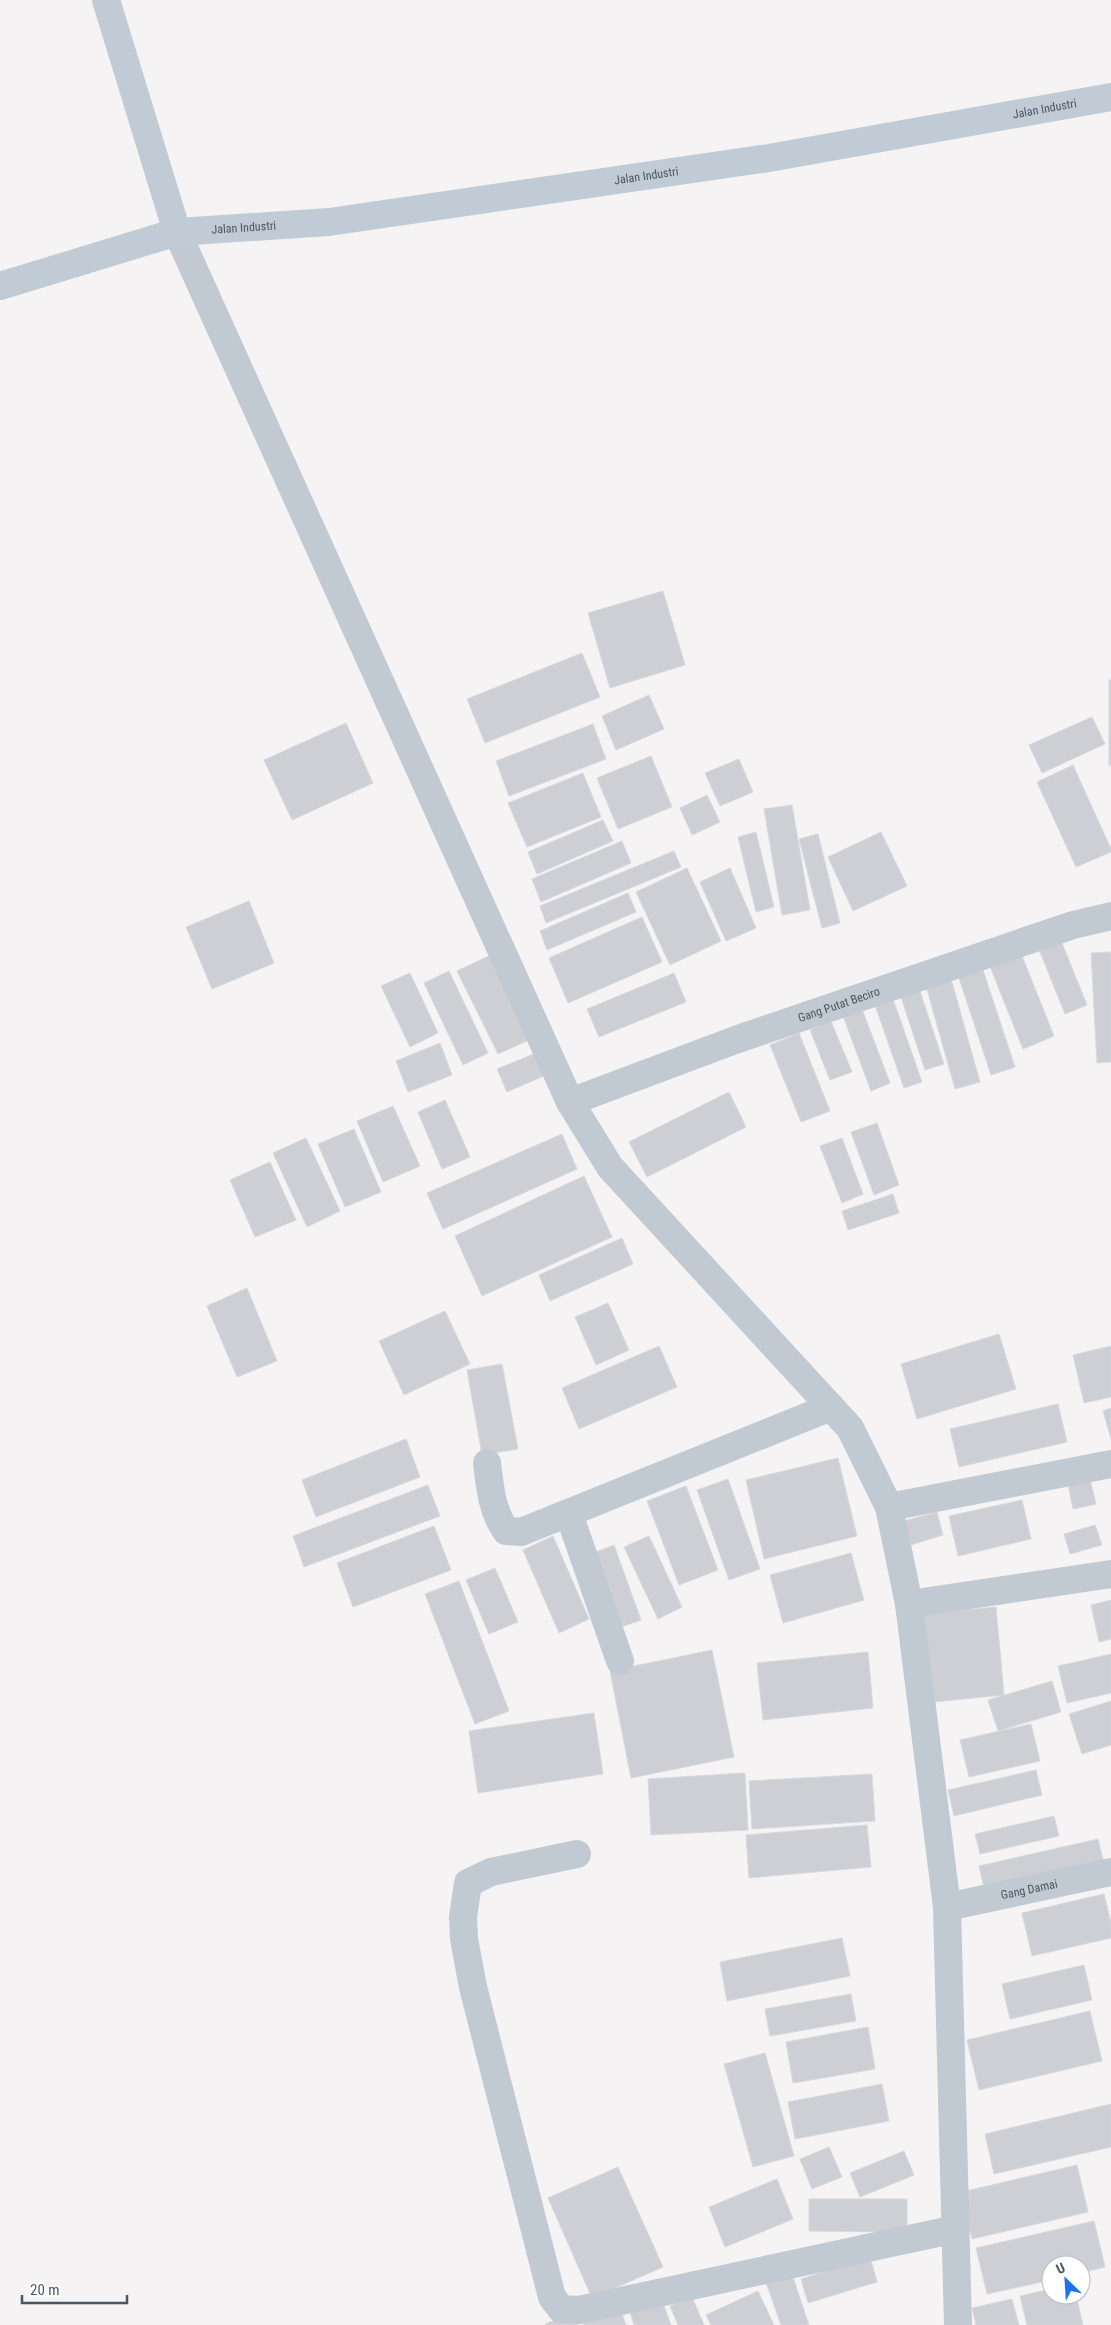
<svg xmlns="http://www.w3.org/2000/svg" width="1111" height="2325" font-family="'Roboto Condensed',sans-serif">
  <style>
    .building { fill: #cdcfd5; stroke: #d7d9de }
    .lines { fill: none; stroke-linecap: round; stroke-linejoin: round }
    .street { stroke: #c1cad2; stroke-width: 28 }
    .secondary { stroke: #c1cbd6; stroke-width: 28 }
    .labels { text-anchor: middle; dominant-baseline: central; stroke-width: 4; stroke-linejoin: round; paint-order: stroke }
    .street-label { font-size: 12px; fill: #4a5661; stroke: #fff }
  </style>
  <rect width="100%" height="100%" fill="#f5f3f3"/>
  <g class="building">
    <path d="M663,591L685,665L610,688L588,613Z"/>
    <path d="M582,653L600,697L485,743L467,699Z"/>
    <rect x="1109" y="680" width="2" height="85"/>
    <path d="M649,695L664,729L616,750L602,716Z"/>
    <path d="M1092,717L1105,744L1042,773L1029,745Z"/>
    <path d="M346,723L373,783L292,820L264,760Z"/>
    <path d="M593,724L606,759L509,796L496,761Z"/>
    <path d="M651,756L672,807L618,829L597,778Z"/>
    <path d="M739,759L753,792L720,806L705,773Z"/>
    <path d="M1073,765L1111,849V852L1076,867L1037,782Z"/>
    <path d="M583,773L601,817L527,847L508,803Z"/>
    <path d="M707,795L720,822L692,835L680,808Z"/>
    <path d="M792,805L810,910L782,915L764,809Z"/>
    <path d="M603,820L613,841L537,874L528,852Z"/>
    <path d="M756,832L774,907L756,912L738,837Z"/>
    <path d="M881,832L907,886L853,911L828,857Z"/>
    <path d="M818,834L840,923L822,928L799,839Z"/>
    <path d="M622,841L631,863L541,902L532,879Z"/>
    <path d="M674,851L681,867L546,923L540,906Z"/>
    <path d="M687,868L721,941L670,965L636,892Z"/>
    <path d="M730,868L756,928L726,941L700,882Z"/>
    <path d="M628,893L636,912L547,950L540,931Z"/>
    <path d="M249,901L274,963L212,989L186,927Z"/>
    <path d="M642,917L662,962L568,1003L549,958Z"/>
    <path d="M1058,933L1087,1005L1065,1014L1036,942Z"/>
    <path d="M1018,946L1054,1036L1023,1049L987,959Z"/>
    <path d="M1111,952V1062L1097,1063L1091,953Z"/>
    <path d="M493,954L533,1038L498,1054L457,971Z"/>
    <path d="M981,964L1015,1067L991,1075L957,972Z"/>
    <path d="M449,971L488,1053L463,1065L424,983Z"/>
    <path d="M410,973L438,1033L410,1047L381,986Z"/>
    <path d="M674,973L686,1002L599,1037L587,1009Z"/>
    <path d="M950,975L980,1082L955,1089L925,982Z"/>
    <path d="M919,988L944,1064L925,1070L900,994Z"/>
    <path d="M893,999L922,1082L904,1088L875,1005Z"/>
    <path d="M862,1009L890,1083L871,1091L843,1016Z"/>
    <path d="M831,1021L852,1072L830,1080L810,1030Z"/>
    <path d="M799,1033L830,1111L801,1122L770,1045Z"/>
    <path d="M440,1043L452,1075L408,1092L396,1061Z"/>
    <path d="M536,1053L546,1075L507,1092L497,1069Z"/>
    <path d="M729,1092L746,1127L647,1177L629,1142Z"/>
    <path d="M445,1100L470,1157L442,1169L418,1112Z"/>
    <path d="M393,1106L420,1166L383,1182L357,1121Z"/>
    <path d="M877,1123L899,1185L874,1195L851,1132Z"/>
    <path d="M354,1129L381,1192L345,1207L318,1144Z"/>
    <path d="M562,1134L577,1169L443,1229L427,1193Z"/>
    <path d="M306,1138L340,1211L307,1227L273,1153Z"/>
    <path d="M842,1138L863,1194L842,1203L820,1146Z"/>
    <path d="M270,1162L296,1220L255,1237L230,1180Z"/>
    <path d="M584,1176L612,1237L482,1296L455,1236Z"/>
    <path d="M893,1194L899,1213L848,1230L842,1211Z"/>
    <path d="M622,1238L633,1264L550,1301L539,1275Z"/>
    <path d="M247,1288L277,1361L237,1377L207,1306Z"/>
    <path d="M608,1303L629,1350L596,1365L575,1317Z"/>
    <path d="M445,1311L470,1364L404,1395L379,1341Z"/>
    <path d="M999,1334L1016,1389L917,1419L901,1364Z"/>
    <path d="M659,1346L677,1387L579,1429L562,1388Z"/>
    <path d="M1111,1346V1397L1084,1403L1073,1355Z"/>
    <path d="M502,1364L518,1449L482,1455L467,1370Z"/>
    <path d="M1058,1404L1067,1442L959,1467L950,1429Z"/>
    <path d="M1111,1408V1439L1103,1411Z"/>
    <path d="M406,1439L420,1477L316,1517L302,1480Z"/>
    <path d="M838,1458L857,1536L764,1559L746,1480Z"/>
    <path d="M728,1479L760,1569L729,1580L697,1490Z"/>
    <path d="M1090,1479L1096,1504L1073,1509L1068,1484Z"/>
    <path d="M428,1485L440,1516L304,1567L293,1536Z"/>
    <path d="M686,1486L718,1570L679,1585L647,1501Z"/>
    <path d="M1022,1500L1031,1539L958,1556L949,1516Z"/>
    <path d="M937,1512L943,1535L911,1545L904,1521Z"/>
    <path d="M1095,1525L1102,1545L1070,1554L1064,1534Z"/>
    <path d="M434,1526L451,1570L353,1607L337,1563Z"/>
    <path d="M553,1536L589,1619L559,1633L523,1550Z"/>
    <path d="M649,1536L682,1607L658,1619L624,1547Z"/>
    <path d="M614,1545L641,1620L618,1628L591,1554Z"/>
    <path d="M851,1553L864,1600L783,1623L770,1575Z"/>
    <path d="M495,1568L518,1622L489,1634L466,1580Z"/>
    <path d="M459,1581L509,1711L475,1724L425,1594Z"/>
    <path d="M1111,1600V1639L1099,1642L1091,1605Z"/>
    <path d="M996,1607L1004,1695L933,1702L924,1614Z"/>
    <path d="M712,1650L734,1757L631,1778L610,1671Z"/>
    <path d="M868,1652L873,1708L763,1720L757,1663Z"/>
    <path d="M1111,1654V1693L1067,1703L1058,1666Z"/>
    <path d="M1052,1681L1061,1712L998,1731L988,1700Z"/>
    <path d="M1111,1701V1745L1082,1754L1069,1714Z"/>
    <path d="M594,1713L603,1774L478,1793L469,1731Z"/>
    <path d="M1031,1724L1040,1761L969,1777L960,1740Z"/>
    <path d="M1036,1770L1042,1795L954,1816L948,1790Z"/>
    <path d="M745,1773L748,1830L651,1835L648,1779Z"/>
    <path d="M872,1774L875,1821L752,1829L749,1781Z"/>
    <path d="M1054,1816L1059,1836L980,1854L975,1834Z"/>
    <path d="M867,1825L871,1867L749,1878L746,1835Z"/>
    <path d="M1098,1839L1104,1864L985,1892L979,1866Z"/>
    <path d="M1104,1894L1111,1923V1938L1032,1956L1022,1913Z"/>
    <path d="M842,1938L850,1976L727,2001L720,1962Z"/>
    <path d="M1084,1965L1092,2000L1010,2019L1002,1984Z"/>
    <path d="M851,1994L856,2021L770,2036L765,2009Z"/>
    <path d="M1090,2011L1102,2061L979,2090L967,2040Z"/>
    <path d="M868,2027L875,2069L793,2083L786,2042Z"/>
    <path d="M765,2053L794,2156L753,2167L724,2064Z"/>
    <path d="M882,2084L889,2121L795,2139L788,2102Z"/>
    <path d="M1111,2104V2147L994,2174L985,2134Z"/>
    <path d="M829,2147L842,2177L812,2189L800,2159Z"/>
    <path d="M904,2151L914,2175L860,2197L850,2173Z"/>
    <path d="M1077,2165L1088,2212L972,2239L962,2192Z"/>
    <path d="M618,2167L663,2267L592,2298L548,2198Z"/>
    <path d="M777,2179L793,2219L725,2247L709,2207Z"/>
    <path d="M809,2199H907V2232L809,2231Z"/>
    <path d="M1094,2221L1105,2267L1081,2273V2265H1051V2280L987,2294L976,2248Z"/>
    <path d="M870,2257L877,2282L808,2303L801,2279Z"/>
    <path d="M790,2268L809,2325H781L764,2277Z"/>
    <path d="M1051,2289V2295H1076L1083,2325H1027L1020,2296Z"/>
    <path d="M758,2291L774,2325H711L706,2315Z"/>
    <path d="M692,2297L704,2325H678L670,2306Z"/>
    <path d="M1012,2299L1019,2325H976L972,2308Z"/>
    <path d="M662,2300L671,2325H634L630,2312Z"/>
    <path d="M620,2308L626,2325H584L583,2321Z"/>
    <path d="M574,2313L578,2325H546L545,2324Z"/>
  </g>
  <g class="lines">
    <g class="street">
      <path d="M177,232L570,1102L610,1167L850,1428L889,1507L909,1604L947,1907L958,2325"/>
      <path id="s1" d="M570,1102L738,1039L1073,925L1111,916"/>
      <path d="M487,1463C490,1488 492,1511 506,1531L521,1532L831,1407"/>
      <path d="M889,1507L1111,1464"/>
      <path d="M569,1514L620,1661"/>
      <path d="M909,1604L1111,1574"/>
      <path d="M577,1854L491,1872L468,1883L463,1917L464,1939L473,1987L552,2297L561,2309L579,2310L956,2229"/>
      <path id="s2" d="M947,1907L1111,1872"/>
    </g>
    <g class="secondary">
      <path d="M106,0L177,232"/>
      <path id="s3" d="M0,286L177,232L329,222L769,158L1111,97"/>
    </g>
  </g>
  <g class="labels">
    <g class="street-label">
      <text stroke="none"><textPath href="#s3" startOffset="1062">Jalan Industri</textPath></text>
      <text stroke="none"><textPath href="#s3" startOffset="658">Jalan Industri</textPath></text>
      <text stroke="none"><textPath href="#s3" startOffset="252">Jalan Industri</textPath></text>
      <text stroke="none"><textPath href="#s1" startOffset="286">Gang Putat Beciro</textPath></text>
      <text stroke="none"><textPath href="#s2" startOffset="84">Gang Damai</textPath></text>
    </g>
  </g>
  <g transform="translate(1066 2280) rotate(335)"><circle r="24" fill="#ffffff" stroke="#b7bbc0"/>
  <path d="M0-4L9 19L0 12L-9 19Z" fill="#1a73e8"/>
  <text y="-8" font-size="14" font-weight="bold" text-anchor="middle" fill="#4a5661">U</text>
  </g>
  <path d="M22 2295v8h105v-8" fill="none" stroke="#4a5661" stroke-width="2.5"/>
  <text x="30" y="2295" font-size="15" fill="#4a5661" stroke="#ffffff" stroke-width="4" paint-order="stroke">20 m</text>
</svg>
